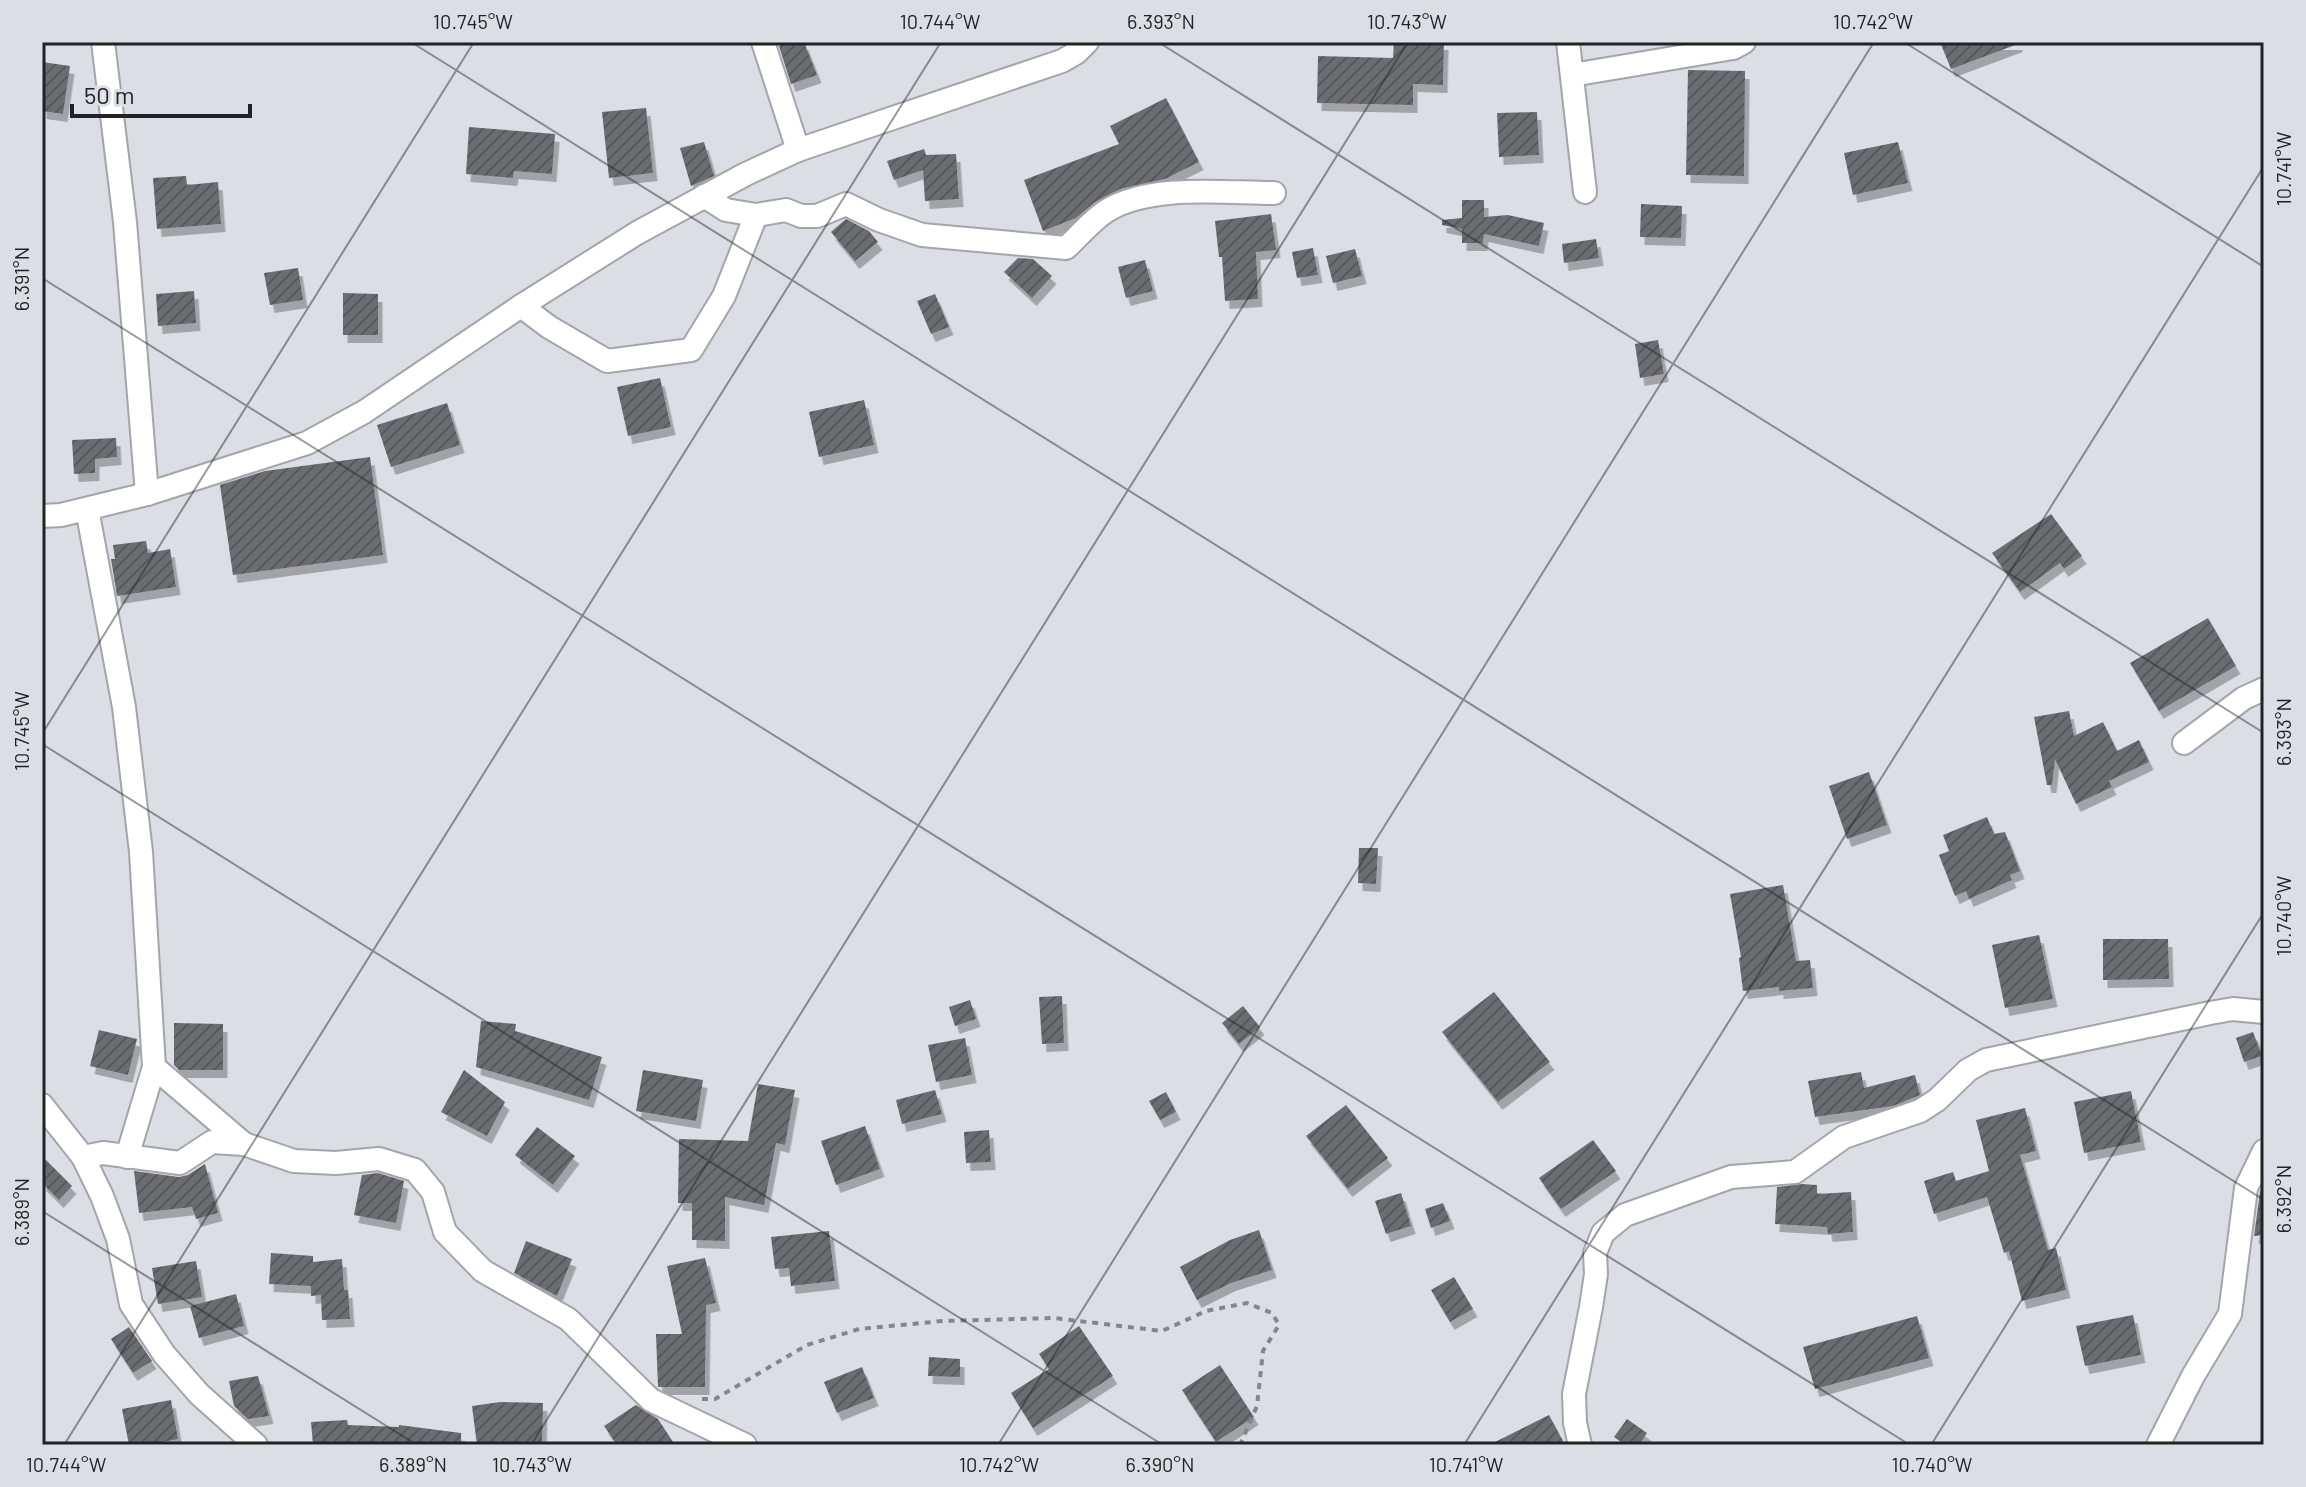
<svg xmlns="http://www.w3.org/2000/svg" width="2306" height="1487" font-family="Barlow,sans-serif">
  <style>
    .building { fill: url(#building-hatch); filter: url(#shadow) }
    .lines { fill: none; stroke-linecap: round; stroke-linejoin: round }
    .minor-casing { stroke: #a3a5ac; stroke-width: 26 }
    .path { stroke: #85868b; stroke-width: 4; stroke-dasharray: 6 6; stroke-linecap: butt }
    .minor { stroke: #fff; stroke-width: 22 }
    .ticks { fill: none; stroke: #212224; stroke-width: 2; stroke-opacity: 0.45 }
    .neatline { fill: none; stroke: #212224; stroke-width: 3 }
    .ticks-label { font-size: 20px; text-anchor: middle; fill: #212224 }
  </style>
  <defs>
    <pattern id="building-hatch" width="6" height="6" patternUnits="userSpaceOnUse" patternTransform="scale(2)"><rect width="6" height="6" fill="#6a6c72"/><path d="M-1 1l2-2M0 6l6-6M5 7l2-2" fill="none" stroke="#57585d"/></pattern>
    <filter id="shadow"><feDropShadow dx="4.5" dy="8" stdDeviation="0" flood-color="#0004"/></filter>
  </defs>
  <rect width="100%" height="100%" fill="#dcdee5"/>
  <g class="building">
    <path d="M789,42H804L817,75L791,84L779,46Z"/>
    <path d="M1394,42H1444L1443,85L1413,84V105L1317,103L1318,56L1393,58Z"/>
    <path d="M1940,42H2018V44L1951,69Z"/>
    <path d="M42,62L70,66L63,114L42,111Z"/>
    <path d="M1688,70L1745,71L1744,176L1686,175Z"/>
    <path d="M1166,98L1199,162L1165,179L1120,189L1095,202L1076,218L1043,231L1024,180L1119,144L1110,126Z"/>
    <path d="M646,108L653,173L609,178L602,112Z"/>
    <path d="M1537,112L1539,155L1499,157L1497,113Z"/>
    <path d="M469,127L555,134L552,174L514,171L513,178L466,174Z"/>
    <path d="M704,142L714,176L691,186L680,148Z"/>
    <path d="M1898,142L1908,183L1853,195L1844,153Z"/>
    <path d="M924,149L926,155L956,154L959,199L925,201L923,170L894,180L887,161Z"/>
    <path d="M186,176L187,185L218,182L221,224L157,229L153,178Z"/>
    <path d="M1462,200H1484V217L1508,215L1544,223L1539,246L1484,234L1483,243H1462V229L1442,225V220L1462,218Z"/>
    <path d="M1641,204L1682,206L1681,238L1640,237Z"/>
    <path d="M1271,214L1276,250L1256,252L1258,299L1225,301L1222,257H1219L1215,221Z"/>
    <path d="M846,219L869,231L878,242L855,261L831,232Z"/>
    <path d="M1596,239L1599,258L1564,263L1562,244Z"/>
    <path d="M1313,248L1318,275L1297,278L1292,252Z"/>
    <path d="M1355,249L1362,276L1333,283L1326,256Z"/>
    <path d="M1018,258L1033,259L1052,276L1032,298L1004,272Z"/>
    <path d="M1145,260L1153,291L1126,298L1118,267Z"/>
    <path d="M298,268L303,300L270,305L264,273Z"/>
    <path d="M194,291L196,323L158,326L156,294Z"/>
    <path d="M343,293L378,294V335H343Z"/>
    <path d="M935,294L949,327L931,334L917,301Z"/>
    <path d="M1658,340L1664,374L1640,378L1635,344Z"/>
    <path d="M660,378L671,427L628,436L617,387Z"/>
    <path d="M864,400L874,445L819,457L809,412Z"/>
    <path d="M447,403L460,445L391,467L377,425Z"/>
    <path d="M116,438L117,457L95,459V473L74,474L72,440Z"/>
    <path d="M370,457L383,555L233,575L220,485L265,471Z"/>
    <path d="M2051,514L2082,556L2064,569L2060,563L2020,592L1992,553Z"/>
    <path d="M146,541L148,553L170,549L176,587L117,596L111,559H115L113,545Z"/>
    <path d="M2208,618L2236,666L2159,711L2130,663Z"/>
    <path d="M2069,711L2074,736L2103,722L2117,751L2139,740L2149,762L2109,781L2112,787L2076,804L2055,759L2052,785H2047L2034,717Z"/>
    <path d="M1869,772L1887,825L1847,839L1829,786Z"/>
    <path d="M1987,817L1994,834L2005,832L2020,871L2010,875L2012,880L1969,899L1966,891L1955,896L1939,855L1949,851L1943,835Z"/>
    <path d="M1359,848H1378L1376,884L1358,883Z"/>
    <path d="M1783,885L1796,961L1810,960L1813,988L1779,991V987L1743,991L1739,958L1741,957L1730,894Z"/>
    <path d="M2039,935L2053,999L2005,1008L1992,945Z"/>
    <path d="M2103,939H2168L2169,979L2103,980Z"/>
    <path d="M1494,992L1550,1062L1498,1102L1442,1032Z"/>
    <path d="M1062,996L1064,1043L1042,1044L1039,997Z"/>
    <path d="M970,1000L976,1019L955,1026L949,1007Z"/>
    <path d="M1243,1006L1260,1027L1239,1044L1222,1023Z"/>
    <path d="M481,1021L516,1024L515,1031L602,1057L589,1100L476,1067Z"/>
    <path d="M174,1023L223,1024V1070H179L174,1065Z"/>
    <path d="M99,1030L137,1039L128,1075L90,1066Z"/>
    <path d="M2253,1032L2262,1056L2244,1062L2236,1038Z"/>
    <path d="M965,1038L972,1075L936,1082L928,1045Z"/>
    <path d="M464,1070L505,1102L487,1136L441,1112Z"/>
    <path d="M643,1070L703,1080L696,1121L636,1111Z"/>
    <path d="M1861,1072L1864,1088L1915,1075L1920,1095L1893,1106L1815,1117L1808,1081Z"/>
    <path d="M758,1084L795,1090L785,1145L776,1143L764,1205L725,1197V1241L692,1240V1203H678L679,1139L748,1141Z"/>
    <path d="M935,1090L942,1114L902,1124L896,1100Z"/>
    <path d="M2131,1091L2141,1142L2084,1153L2074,1102Z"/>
    <path d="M1166,1092L1176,1112L1160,1120L1149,1101Z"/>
    <path d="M1346,1105L1388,1158L1348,1189L1306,1136Z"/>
    <path d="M2025,1108L2036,1151L2020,1155L2048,1250L2056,1248L2066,1290L2022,1301L2009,1251L2004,1253L1987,1197L1934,1214L1924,1181L1953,1172L1956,1181L1989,1171L1976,1120Z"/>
    <path d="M865,1126L880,1169L836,1185L821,1141Z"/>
    <path d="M537,1127L575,1156L553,1185L515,1155Z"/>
    <path d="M989,1130L991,1162L966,1163L964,1132Z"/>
    <path d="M1593,1140L1616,1171L1561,1209L1539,1178Z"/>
    <path d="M42,1156L72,1186L59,1200L42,1183Z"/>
    <path d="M205,1164L218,1213L196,1219L192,1207L139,1213L134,1171L179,1177L188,1175Z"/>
    <path d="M378,1173L404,1181L396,1223L354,1215L362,1175Z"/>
    <path d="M2264,1183V1235L2254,1236L2260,1192Z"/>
    <path d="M1801,1184L1817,1185V1194L1851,1192L1853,1232L1828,1234L1827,1227L1775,1224L1777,1187Z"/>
    <path d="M1401,1193L1411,1226L1386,1234L1375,1201Z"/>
    <path d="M1443,1203L1450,1221L1431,1228L1425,1209Z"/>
    <path d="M1259,1230L1272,1270L1231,1283L1197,1300L1180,1267L1230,1240Z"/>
    <path d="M829,1231L835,1281L791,1286L789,1268L775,1269L771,1237Z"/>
    <path d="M526,1241L572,1259L557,1296L514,1273Z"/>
    <path d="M271,1253L313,1256V1262L342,1259L344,1290H348L350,1319L322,1320L321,1295L311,1296V1286L269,1284Z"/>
    <path d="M705,1258L716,1303L706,1305L705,1387H658L656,1334H682L667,1266Z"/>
    <path d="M196,1261L202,1297L158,1304L152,1268Z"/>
    <path d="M1454,1277L1473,1309L1450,1322L1431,1290Z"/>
    <path d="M236,1294L244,1326L199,1338L190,1306Z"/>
    <path d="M2133,1315L2141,1355L2085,1366L2076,1326Z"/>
    <path d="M1917,1316L1929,1358L1815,1389L1803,1347Z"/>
    <path d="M1079,1326L1113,1376L1033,1428L1011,1393L1049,1369L1039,1354Z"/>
    <path d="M129,1327L152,1361L133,1373L111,1339Z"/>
    <path d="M929,1357L960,1359V1377L928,1376Z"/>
    <path d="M1220,1365L1254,1417L1216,1442L1182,1390Z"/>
    <path d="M862,1367L874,1398L837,1413L824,1382Z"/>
    <path d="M258,1376L269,1416L248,1419L234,1406L229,1381Z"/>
    <path d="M171,1400L178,1439L147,1445H129L122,1409Z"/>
    <path d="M500,1402L543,1403L542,1445H477L472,1406Z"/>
    <path d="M636,1405L658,1419L675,1445H617L604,1426Z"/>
    <path d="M1549,1415L1565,1445H1489Z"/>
    <path d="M1627,1419L1647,1433L1639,1445H1625L1614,1437Z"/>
    <path d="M347,1420L348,1425L399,1427V1425L461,1433V1445H313L311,1422Z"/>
  </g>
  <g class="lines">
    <g class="minor-casing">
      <g id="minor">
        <path d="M103,42L125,222L147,494"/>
        <path d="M763,42L798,150"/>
        <path d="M1568,42L1585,192"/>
        <path d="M1572,75L1733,48L1744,42"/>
        <path d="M704,196L726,210L756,215L786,210L801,216H817L846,204L879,220L922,235L1066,248C1079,236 1093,219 1108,210C1152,184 1223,193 1274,193"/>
        <path d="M521,306L549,327L607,361L691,350L724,296L756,215"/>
        <path d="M87,509L124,707L141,852L154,1067L127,1157"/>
        <path d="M42,516L61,515L147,494L307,443L364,412L521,306L637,233L746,174L798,150L1062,61L1076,53L1087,42"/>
        <path d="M2184,743L2244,698L2264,689"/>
        <path d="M154,1067L244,1144"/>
        <path d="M42,1105L83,1157L102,1196L118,1239L131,1304L164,1354L199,1394L256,1445"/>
        <path d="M83,1157L103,1153L180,1163L212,1142L244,1144L294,1161L336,1163L379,1159L415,1170L433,1192L445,1232L483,1271L568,1319L651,1400L745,1445"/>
        <path d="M1580,1445L1575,1423L1574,1394L1591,1307L1596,1274L1595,1253L1603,1233L1625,1215L1731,1177L1795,1172L1844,1137L1920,1111L1937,1100L1968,1070L1986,1060L2210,1013L2233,1009L2264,1012"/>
        <path d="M2158,1445L2193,1376L2230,1314L2246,1188L2264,1151"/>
      </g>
    </g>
    <path class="path" d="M702,1399H715L807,1345L859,1329L943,1321L1054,1318L1162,1331L1206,1311L1247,1303L1272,1313L1279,1325L1263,1351L1257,1406L1240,1445"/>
    <use href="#minor" class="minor"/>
  </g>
  <path class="ticks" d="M411,42L2264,1200M1158,42L2264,733M1904,42L2264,267M42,278L1910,1445M42,734L474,42M42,744L1163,1445M42,1211L417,1445M64,1445L941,42M531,1445L1408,42M998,1445L1874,42M1464,1445L2264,166M1931,1445L2264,912"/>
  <rect width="2306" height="1487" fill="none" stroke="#dcdee5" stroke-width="88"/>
  <path d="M72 104v12h178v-12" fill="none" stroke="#212224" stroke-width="4"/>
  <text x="84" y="104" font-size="24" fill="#212224" stroke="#dcdee5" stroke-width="6" paint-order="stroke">50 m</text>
  <rect x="44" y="44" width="2218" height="1399" class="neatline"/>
  <g class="ticks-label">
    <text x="473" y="29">10.745°W</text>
    <text x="940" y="29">10.744°W</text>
    <text x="1161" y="29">6.393°N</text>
    <text x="1407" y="29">10.743°W</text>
    <text x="1873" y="29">10.742°W</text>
    <text transform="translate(2284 169) rotate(-90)" y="7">10.741°W</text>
    <text transform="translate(22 279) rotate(-90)" y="7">6.391°N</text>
    <text transform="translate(22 731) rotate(-90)" y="7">10.745°W</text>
    <text transform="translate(2284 732) rotate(-90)" y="7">6.393°N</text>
    <text transform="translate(2284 916) rotate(-90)" y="7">10.740°W</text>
    <text transform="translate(2284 1199) rotate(-90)" y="7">6.392°N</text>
    <text transform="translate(22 1212) rotate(-90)" y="7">6.389°N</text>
    <text x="66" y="1472">10.744°W</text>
    <text x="413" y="1472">6.389°N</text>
    <text x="532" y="1472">10.743°W</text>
    <text x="999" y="1472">10.742°W</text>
    <text x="1160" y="1472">6.390°N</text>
    <text x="1466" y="1472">10.741°W</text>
    <text x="1932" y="1472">10.740°W</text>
  </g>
</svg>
